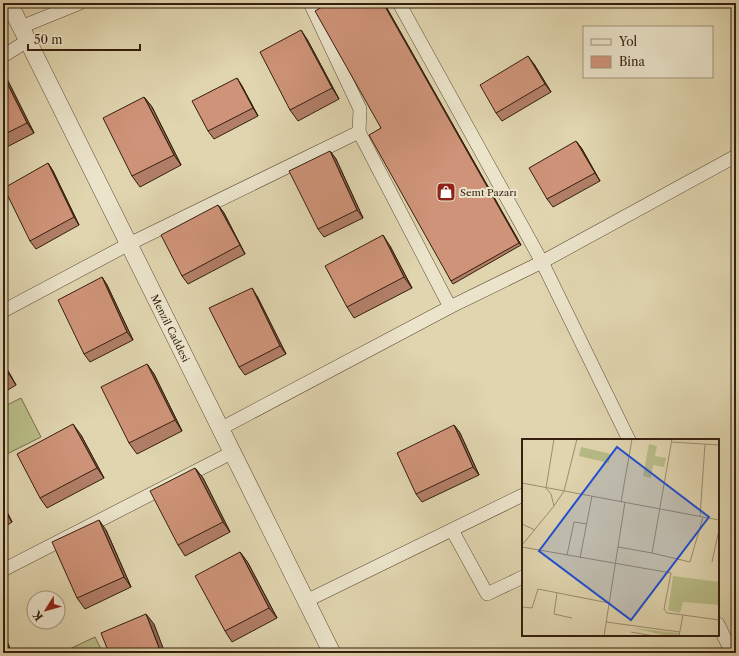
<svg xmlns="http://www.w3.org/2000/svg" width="739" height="656" font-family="'Libre Caslon Text',serif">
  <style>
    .green { fill: #b8bc87; stroke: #766e4a }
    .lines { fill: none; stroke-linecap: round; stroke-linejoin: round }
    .minor-casing { stroke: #604c36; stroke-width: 14 }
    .tertiary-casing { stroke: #604c36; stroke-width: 18 }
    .minor { stroke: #ebe4cb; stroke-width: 13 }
    .tertiary { stroke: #ebe4cb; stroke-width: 17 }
    .wall { fill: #b17e67; stroke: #351f0e }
    .shaded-wall { fill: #906754; stroke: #351f0e }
    .building { fill: #ce9378; stroke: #351f0e }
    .labels { text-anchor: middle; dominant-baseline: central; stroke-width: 4; stroke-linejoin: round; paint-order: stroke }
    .poi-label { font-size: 10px; fill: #351f0e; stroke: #ebe4cb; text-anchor: start }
    .street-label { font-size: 10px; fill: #351f0e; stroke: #ebe4cb }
    .inset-road { fill: none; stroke: #9c8c6f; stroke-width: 1 }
    .view { fill: #1d4ed8; fill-opacity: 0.15; stroke: #1d4ed8; stroke-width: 2 }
    .inset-edge { fill: none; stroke: #351f0e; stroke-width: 2 }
  </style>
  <rect width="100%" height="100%" fill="#e0d5af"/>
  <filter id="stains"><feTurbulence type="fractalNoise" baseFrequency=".005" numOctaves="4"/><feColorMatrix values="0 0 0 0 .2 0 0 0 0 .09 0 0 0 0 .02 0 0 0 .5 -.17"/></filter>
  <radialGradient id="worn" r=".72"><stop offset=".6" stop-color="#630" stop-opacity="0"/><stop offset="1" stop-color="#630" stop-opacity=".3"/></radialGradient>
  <g class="green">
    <path d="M21,398L41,437L3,456V407Z"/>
    <path d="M95,637L103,653H61Z"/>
  </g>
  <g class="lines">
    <g class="minor-casing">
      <g id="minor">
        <path d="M310,3L360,109L359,132"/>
        <path d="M399,3L542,262L629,440"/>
        <path d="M21,27L80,3"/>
        <path d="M3,56L27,41"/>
        <path d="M3,311L129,244L359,132L450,307"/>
        <path d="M220,429L450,307L542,262L736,156"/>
        <path d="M452,530L487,594L523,577"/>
        <path d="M3,570L233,452"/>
        <path d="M306,601L523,495"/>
        <path d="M718,624L732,653"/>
      </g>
    </g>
    <g class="tertiary-casing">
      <g id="tertiary">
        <path id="s1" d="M9,3L332,653"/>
      </g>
    </g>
    <use href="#minor" class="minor"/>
    <use href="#tertiary" class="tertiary"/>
  </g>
  <g class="wall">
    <path d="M329,3H384L521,245L453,284L451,281L381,128Z"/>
    <path d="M301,30L308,41L339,99L298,121L290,110Z"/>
    <path d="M534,64L551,92L502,121L496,113Z"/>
    <path d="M3,73L6,77L34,133L3,149Z"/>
    <path d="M237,78L242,86L258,116L214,139L208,131Z"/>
    <path d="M144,97L152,107L181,165L140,187L132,176Z"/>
    <path d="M576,141L582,149L600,181L553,207L547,199Z"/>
    <path d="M330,151L336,159L363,218L324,237L318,229Z"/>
    <path d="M48,163L53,171L79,225L36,249L30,241Z"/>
    <path d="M218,205L224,213L245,254L188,284L182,276Z"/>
    <path d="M390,246L412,288L354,318L347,307Z"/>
    <path d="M102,277L107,285L133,340L90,362L84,354Z"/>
    <path d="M257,296L286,354L245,375L239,367Z"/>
    <path d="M3,362L16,385L3,393Z"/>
    <path d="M147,364L154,374L182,431L137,454L129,443Z"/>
    <path d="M454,425L460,433L479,475L422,502L416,494Z"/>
    <path d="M81,435L104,478L47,508L40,498Z"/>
    <path d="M195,468L203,478L230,532L185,556L178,545Z"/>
    <path d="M3,504L12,522L3,528Z"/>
    <path d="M106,530L131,587L85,609L77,598Z"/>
    <path d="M240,552L248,563L277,618L232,642L225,631Z"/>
    <path d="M3,632L11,651L6,653H3Z"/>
  </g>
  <g class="shaded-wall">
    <path d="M383,3H384L521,245L519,243Z"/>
    <path d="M301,30L308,41L339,99L332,88Z"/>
    <path d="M528,56L534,64L551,92L545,84Z"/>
    <path d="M3,73L6,77L34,133L27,123L3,75Z"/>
    <path d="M237,78L242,86L258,116L253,108Z"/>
    <path d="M144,97L152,107L181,165L174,155Z"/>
    <path d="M576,141L582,149L600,181L595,173Z"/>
    <path d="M330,151L336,159L363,218L357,210Z"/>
    <path d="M48,163L53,171L79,225L74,217Z"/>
    <path d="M218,205L224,213L245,254L240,245Z"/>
    <path d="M383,235L390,246L412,288L404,277Z"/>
    <path d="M102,277L107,285L133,340L127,332Z"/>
    <path d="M252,288L257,296L286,354L280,346Z"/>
    <path d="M3,362L16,385L9,374L3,364Z"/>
    <path d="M147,364L154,374L182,431L175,420Z"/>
    <path d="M73,424L81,435L104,478L97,468Z"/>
    <path d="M454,425L460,433L479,475L473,467Z"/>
    <path d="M195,468L203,478L230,532L223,522Z"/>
    <path d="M3,504L12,522L3,508Z"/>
    <path d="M99,520L106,530L131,587L124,577Z"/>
    <path d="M240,552L248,563L277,618L269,608Z"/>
    <path d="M146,614L154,624L165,653H161Z"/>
    <path d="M3,632L11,651L3,639Z"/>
  </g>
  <g class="building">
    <path d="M329,3H383L519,243L451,281L369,135L381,128L315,11Z"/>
    <path d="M301,30L332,88L290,110L260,52Z"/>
    <path d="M528,56L545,84L496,113L480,85Z"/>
    <path d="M3,75L27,123L3,135Z"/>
    <path d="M237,78L253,108L208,131L192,101Z"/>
    <path d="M144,97L174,155L132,176L103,118Z"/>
    <path d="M576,141L595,173L547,199L529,168Z"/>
    <path d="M330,151L357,210L318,229L289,171Z"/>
    <path d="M48,163L74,217L30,241L4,188Z"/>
    <path d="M218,205L240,245L182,276L161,235Z"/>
    <path d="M383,235L404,277L347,307L325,266Z"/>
    <path d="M102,277L127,332L84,354L58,300Z"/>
    <path d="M252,288L280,346L239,367L209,308Z"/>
    <path d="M3,364L9,374L3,378Z"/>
    <path d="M147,364L175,420L129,443L101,387Z"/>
    <path d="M73,424L97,468L40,498L17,454Z"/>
    <path d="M454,425L473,467L416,494L397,453Z"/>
    <path d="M195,468L223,522L178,545L150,491Z"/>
    <path d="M99,520L124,577L77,598L52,542Z"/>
    <path d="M240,552L269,608L225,631L195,576Z"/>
    <path d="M146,614L161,653H109L101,633Z"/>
    <path d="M280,648L283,653H270Z"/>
  </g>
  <defs>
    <g id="shop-square" transform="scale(1)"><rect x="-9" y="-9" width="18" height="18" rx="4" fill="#8f2418" stroke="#ebe4cb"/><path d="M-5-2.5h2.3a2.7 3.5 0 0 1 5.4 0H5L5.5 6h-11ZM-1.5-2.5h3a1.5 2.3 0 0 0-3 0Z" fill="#fff"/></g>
  </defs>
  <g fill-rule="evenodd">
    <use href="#shop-square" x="446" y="192"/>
  </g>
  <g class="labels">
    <g class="poi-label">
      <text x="460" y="192">Semt Pazarı</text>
    </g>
    <g class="street-label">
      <text stroke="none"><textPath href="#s1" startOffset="363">Menzil Caddesi</textPath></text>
    </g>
  </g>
  <g transform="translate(522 439)">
    <rect width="197" height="197" fill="#e0d5af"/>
    <path d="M127,5L135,7L133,17L144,19L142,28L131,26L129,39L121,37ZM59,8L89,15L87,24L57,17ZM151,137L197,143V166L161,163L158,174L146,171ZM111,189L157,194L156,197H146Z" fill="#b8bc87"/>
    <path class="inset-road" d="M32,0L24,49L29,55L32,67M149,3L197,6M0,44L197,81M99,63L110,0M178,77L183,5M0,85L13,91M0,106L32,67L42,52L55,0M0,108L149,134L142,170L145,174L161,176L157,197M96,108L130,114L150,0M130,114L168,123L181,78M45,116L52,83L65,85M58,119L70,57M190,123L197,91M35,154L32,175L50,179M0,168L10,169L16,150L87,164M161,176L197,181M84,183L158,193M109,193L132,197M82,197L103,63"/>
    <path class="view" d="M95,8L187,78L109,181L17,112Z"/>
    <rect width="197" height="197" class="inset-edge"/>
  </g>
  <rect width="739" height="656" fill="none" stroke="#e0d5af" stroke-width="16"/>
  <rect x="4" y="4" width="731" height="648" fill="none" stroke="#351f0e" stroke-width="2"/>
  <rect x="8" y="8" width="723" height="640" fill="none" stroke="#351f0e"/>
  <rect x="583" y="26" width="130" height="52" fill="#ebe4cb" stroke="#a2957f"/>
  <rect x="591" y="39" width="20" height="6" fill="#ebe4cb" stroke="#a2957f"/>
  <text x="619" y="46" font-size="12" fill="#351f0e">Yol</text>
  <rect x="591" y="56" width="20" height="12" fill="#ce9378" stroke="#a2957f"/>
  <text x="619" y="66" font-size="12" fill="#351f0e">Bina</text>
  <g transform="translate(46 610) rotate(233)"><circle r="19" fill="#ebe4cb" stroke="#a2957f"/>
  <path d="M0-3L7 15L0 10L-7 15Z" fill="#8f2418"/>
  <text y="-6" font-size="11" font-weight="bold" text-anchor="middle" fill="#351f0e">K</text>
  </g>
  <path d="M28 44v6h112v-6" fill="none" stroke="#351f0e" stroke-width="2"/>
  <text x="34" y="44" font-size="12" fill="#351f0e" stroke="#ebe4cb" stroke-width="3" paint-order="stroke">50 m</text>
  <rect width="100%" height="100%" filter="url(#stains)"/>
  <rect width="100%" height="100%" fill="url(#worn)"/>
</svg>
